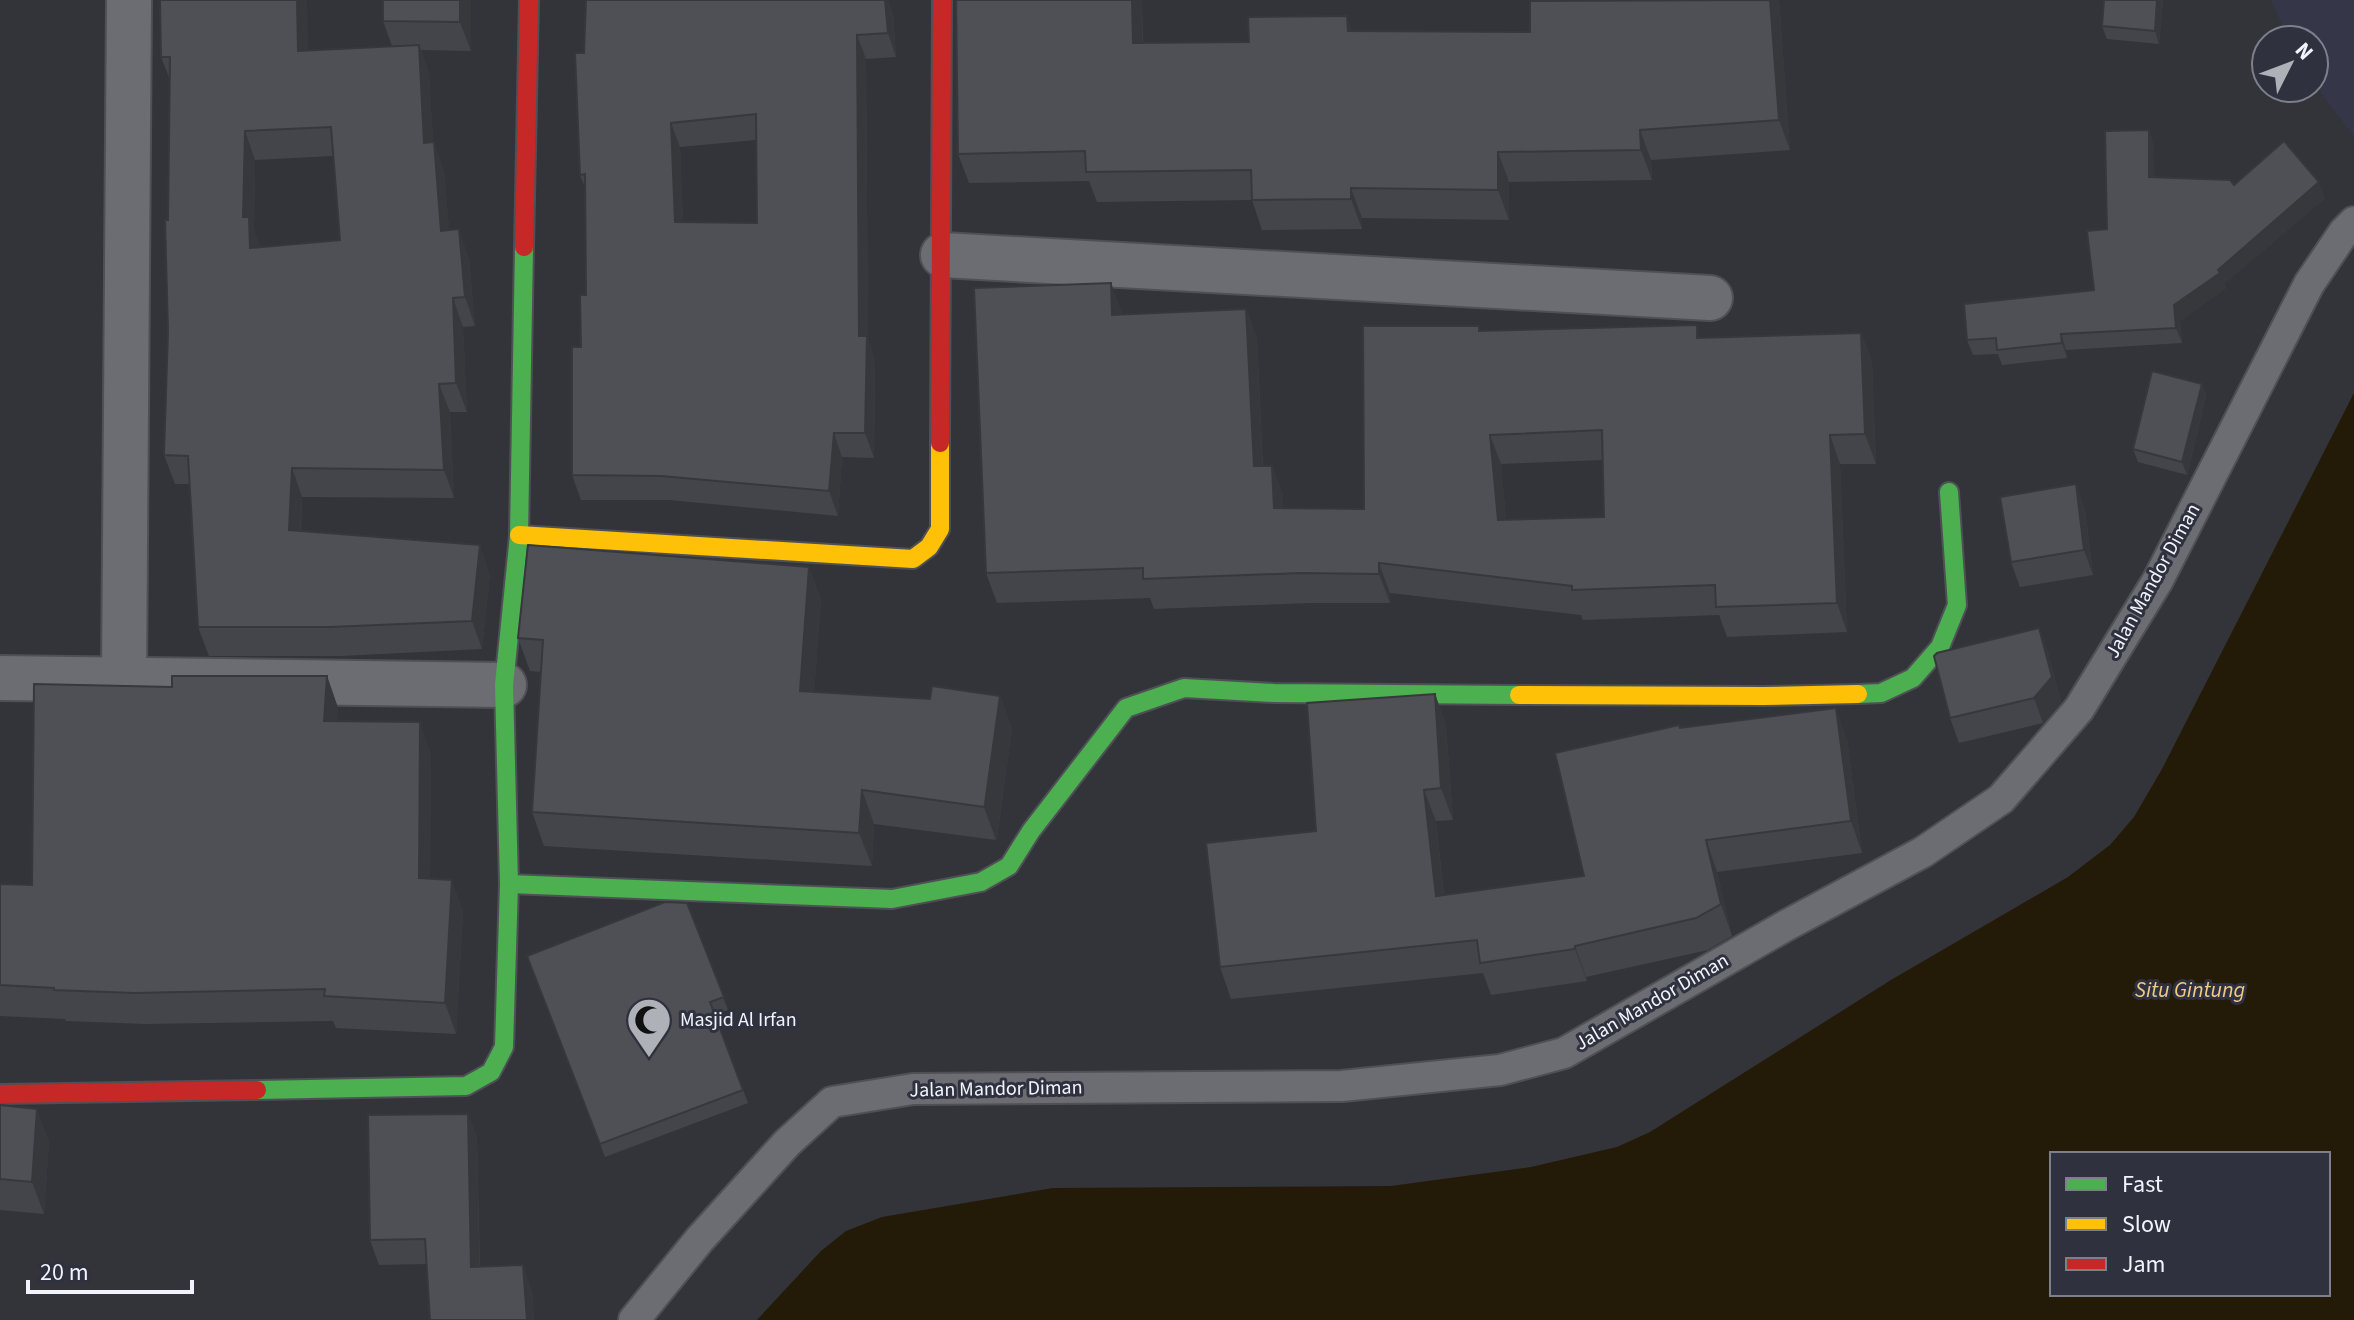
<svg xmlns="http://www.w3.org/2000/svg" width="2354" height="1320" font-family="'Source Sans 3',sans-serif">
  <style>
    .built { fill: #353749 }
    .water { fill: #231a08; fill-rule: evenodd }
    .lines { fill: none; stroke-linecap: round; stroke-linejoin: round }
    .lane-casing { stroke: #4f5056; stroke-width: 34 }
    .street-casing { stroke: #4f5056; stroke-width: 48 }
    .fast-casing { stroke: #4f5056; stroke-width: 22 }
    .slow-casing { stroke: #4f5056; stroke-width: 22 }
    .jam-casing { stroke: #4f5056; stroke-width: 22 }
    .lane { stroke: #6c6d73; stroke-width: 30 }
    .street { stroke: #6c6d73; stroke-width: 44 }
    .fast { stroke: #4caf50; stroke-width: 18 }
    .slow { stroke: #ffc107; stroke-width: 18 }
    .jam { stroke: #c62828; stroke-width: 18 }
    .wall { fill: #44454a; fill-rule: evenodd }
    .shaded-wall { fill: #37383c }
    .building { fill: #4f5056; stroke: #37383c; stroke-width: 2; fill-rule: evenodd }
    .labels { text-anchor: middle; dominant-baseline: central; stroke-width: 6; stroke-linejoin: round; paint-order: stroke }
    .street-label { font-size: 20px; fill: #f2f4fd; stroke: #2f313e }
    .poi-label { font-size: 20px; fill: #f2f4fd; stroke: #2f313e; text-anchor: start }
    .water-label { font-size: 22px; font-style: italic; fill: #f0cb88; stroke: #2f313e }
  </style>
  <rect width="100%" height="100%" fill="#32343a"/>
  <path class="built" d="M2271,0H2354V136L2314,84V40H2289Z"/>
  <path class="water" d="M2354,393V1320H757L821,1251L846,1231L882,1217L1053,1188L1391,1186L1531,1167L1617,1147L1650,1132L1891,980L2068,877L2110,845L2134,817L2162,769ZM2052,1154H2328V1294H2052Z"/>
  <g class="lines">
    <g class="lane-casing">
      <path id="lane" d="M634,1320L700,1239L787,1143L832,1102L913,1089L1342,1086L1500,1070L1564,1053L1787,925L1923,852L2001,799L2079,709L2158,580L2309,284L2344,232L2354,222"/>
    </g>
    <g class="street-casing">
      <g id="street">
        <path d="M943,255L1710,298"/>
        <path d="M0,678L504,685"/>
        <path d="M124,681L129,0"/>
      </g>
    </g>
    <g class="fast-casing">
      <g id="fast">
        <path d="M1858,694L1881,693L1913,678L1940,647L1957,605L1949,492"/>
        <path d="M509,884L892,899L981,882L1009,866L1031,831L1126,708L1184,688L1274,693L1519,695"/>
        <path d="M257,1090L466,1086L491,1072L504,1047L509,884L504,685L519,535L524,247"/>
      </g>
    </g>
    <g class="slow-casing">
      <g id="slow">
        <path d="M519,535L913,559L929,547L940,529V443"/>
        <path d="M1519,695L1763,696L1858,694"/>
      </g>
    </g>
    <g class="jam-casing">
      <g id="jam">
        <path d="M524,247L529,0"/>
        <path d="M940,443L942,0"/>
        <path d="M0,1094L257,1090"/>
      </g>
    </g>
    <use href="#lane" class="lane"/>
    <use href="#street" class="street"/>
    <use href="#fast" class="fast"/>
    <use href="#slow" class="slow"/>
    <use href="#jam" class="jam"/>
  </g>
  <g class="wall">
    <path d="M383,0H471V51L421,50L429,74L433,142L444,171L449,230L469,258L475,326L463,327L467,412H450L454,498L302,497L301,531L490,574L482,649L341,656H209L198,627L190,484H175L164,455L168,331L170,80L161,57L392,46L383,21ZM333,156L340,240L260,247L254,230L255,160Z"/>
    <path d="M586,0H888L893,15L896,57L866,59L868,340L875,361L874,458L842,457L838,516L669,500H581L572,475L581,347L586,295L585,187L580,175ZM756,140L757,223H683L680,147Z"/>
    <path d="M1142,0L1143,43L1249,42L1353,31L1530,32L1779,0L1790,150L1651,160L1652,180L1509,182V220L1362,218V229L1262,230L1252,200L1097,202L1089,181L969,183L958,154Z"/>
    <path d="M2104,0H2163L2159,44L2107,39L2102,26Z"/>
    <path d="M2154,145V177L2234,185L2325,198L2224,284L2226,288L2180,321L2182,343L2066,350L2067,358L2002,365L1998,354L1973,355L1967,340L2094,290L2107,229Z"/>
    <path d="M1246,309L1257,339L1263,466H1272L1283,495V508L1364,509L1480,331L1701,338L1861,333L1872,362L1876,464H1840L1847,632L1727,637L1719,615L1583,620L1581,615L1390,593V603H1312L1154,609L1150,598L997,603L986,573L1122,312V315ZM1603,460L1604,517L1506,520L1501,464Z"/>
    <path d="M2202,384L2206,397L2187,475L2138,462L2133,449Z"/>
    <path d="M2085,509L2093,575L2020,587L2011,562Z"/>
    <path d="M809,567L821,600L814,692L930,699L1000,696L1012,729L997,837L996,840L874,824L872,866L544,846L532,812L541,672L530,671L518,638Z"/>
    <path d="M2039,628L2048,653L2061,702L2043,723L1959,743L1950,718Z"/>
    <path d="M327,676L338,708L337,721L431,753L430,879L463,911L456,1034L336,1028L333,1021L145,1024L66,1021L65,1019L0,1016V884L32,885L172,687Z"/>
    <path d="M1435,694L1446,726L1453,820L1436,821L1444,895L1584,876L1680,728L1847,739L1862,853L1717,872L1732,936L1708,950L1586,977L1587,981L1491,995L1483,973L1231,999L1220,967L1316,831Z"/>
    <path d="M687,903L728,1010L715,1015L748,1103L605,1157L527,956Z"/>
    <path d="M0,1105L49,1141L44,1214L0,1210Z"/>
    <path d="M468,1114L477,1139L480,1267L532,1290L534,1320H430L427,1264L379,1265L370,1240Z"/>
  </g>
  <g class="shaded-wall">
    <path d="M297,0H307L309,80L298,51Z"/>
    <path d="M460,0H471V51L460,22Z"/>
    <path d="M885,0H888L893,15L896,57L888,33Z"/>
    <path d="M1132,0H1142L1143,73L1133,43Z"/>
    <path d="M1770,0H1779L1790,150L1779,120Z"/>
    <path d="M2157,0H2163L2159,44L2155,31Z"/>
    <path d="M1347,16L1358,46L1348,31Z"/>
    <path d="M857,35L866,59L868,340L875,361L874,458L865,433L859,336Z"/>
    <path d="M419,45L429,74L435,171L424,143Z"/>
    <path d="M671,123L680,147L684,247L675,222Z"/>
    <path d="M1640,130L1651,160L1652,180L1641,150Z"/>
    <path d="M2149,130L2154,145L2155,192L2149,177Z"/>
    <path d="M245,131L255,160L254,230L260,246L261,277L250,248L243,217Z"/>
    <path d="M434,142L444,171L452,260L441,231Z"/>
    <path d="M1498,152L1509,182V220L1498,190Z"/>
    <path d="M2319,182L2325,198L2224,284L2226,288L2180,321L2182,343L2176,328L2174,305Z"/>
    <path d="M1351,188L1362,218V229L1351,199Z"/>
    <path d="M459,229L469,258L475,326L465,297Z"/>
    <path d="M1111,283L1122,312L1123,345L1112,315Z"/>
    <path d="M453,298L463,327L467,412L456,383Z"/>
    <path d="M1246,309L1257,339L1264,496L1254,466Z"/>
    <path d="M1861,333L1872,362L1876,464L1865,434Z"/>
    <path d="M2061,334L2066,350L2067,358L2062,343Z"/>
    <path d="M439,384L450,412L454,498L444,470Z"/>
    <path d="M2202,384L2206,397L2187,475L2182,462Z"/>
    <path d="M834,433L842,457L838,516L829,491Z"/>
    <path d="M1490,435L1501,464L1509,550L1498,520Z"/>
    <path d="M1830,435L1840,464L1847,632L1837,603Z"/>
    <path d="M1272,466L1283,495L1284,537L1274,508Z"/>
    <path d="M292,468L302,497L299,559L289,530Z"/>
    <path d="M2076,484L2085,509L2093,575L2084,550Z"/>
    <path d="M480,545L490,574L482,649L472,621Z"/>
    <path d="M1379,563L1390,593V603L1379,574Z"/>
    <path d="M809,567L821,600L812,724L800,691Z"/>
    <path d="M2039,628L2048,653L2061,702L2043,723L2034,698Z"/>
    <path d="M327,676L338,708L336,752L324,721Z"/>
    <path d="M1435,694L1446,726L1453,820L1441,788Z"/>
    <path d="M1000,696L1012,729L997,837L996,840L984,807Z"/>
    <path d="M1836,708L1847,739L1862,853L1851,821Z"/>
    <path d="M420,722L431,753L430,910L419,878Z"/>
    <path d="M862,790L874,824L872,866L859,833Z"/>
    <path d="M1424,790L1436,821L1447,928L1436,896Z"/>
    <path d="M1706,840L1717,872L1732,936L1721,904Z"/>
    <path d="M452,880L463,911L456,1034L445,1003Z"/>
    <path d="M1575,946L1586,977L1587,981L1575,949Z"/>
    <path d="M37,1109L49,1141L44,1214L32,1182Z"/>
    <path d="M468,1114L477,1139L480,1292L471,1267Z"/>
    <path d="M523,1265L532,1290L534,1320H527Z"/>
  </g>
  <g class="building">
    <path d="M160,0H297L298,51L419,45L424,143L434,142L441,231L459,229L465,297L453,298L456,383L439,384L444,470L292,468L289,530L480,545L472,621L330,627H198L188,456L164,455L168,331L165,220H168L170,57H161ZM331,127L340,240L250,248L249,217H243L245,131Z"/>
    <path d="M383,0H460V22L383,21Z"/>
    <path d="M586,0H885L888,33L857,35L859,336H867L865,433H834L829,491L661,476L572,475V347H581L580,295H586L585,174L580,175L575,53H584ZM756,114L757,223L675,222L671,123Z"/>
    <path d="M956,0H1132L1133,43L1249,42L1248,17L1347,16L1348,31L1530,32V1L1770,0L1779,120L1640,130L1641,150L1498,152V190L1351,188V199L1252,200L1251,170L1086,172L1085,151L958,154Z"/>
    <path d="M2104,0H2157L2155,31L2102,26Z"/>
    <path d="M2149,130V177L2230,180L2234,185L2284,141L2319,182L2218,270L2220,273L2174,305L2176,328L2061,334L2062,343L1997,350L1996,338L1967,340L1964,304L2094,290L2087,231L2107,229L2105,131Z"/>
    <path d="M1111,283L1112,315L1246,309L1254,466H1272L1274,508L1364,509L1363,326H1479V331L1697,325V338L1861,333L1865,434L1830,435L1837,603L1716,607L1715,585L1572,590V586L1379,563V574L1301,573L1143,579V568L986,573L974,288ZM1602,430L1604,517L1498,520L1490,435Z"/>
    <path d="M2152,371L2202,384L2182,462L2133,449Z"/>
    <path d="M2076,484L2084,550L2011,562L2000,497Z"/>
    <path d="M528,545L809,567L800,691L930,699L932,686L1000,696L985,804L984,807L862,790L859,833L532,812L543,640L518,638Z"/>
    <path d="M2039,628L2052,677L2034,698L1950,718L1934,656L1937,653Z"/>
    <path d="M172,676H327L324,721L420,722L419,878L452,880L445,1003L324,996L325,989L134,993L54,990V988L0,985V884L32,885L34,684L172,687Z"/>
    <path d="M1435,694L1441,788L1424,790L1436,896L1584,876L1555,753L1679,725L1680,728L1836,708L1851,821L1706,840L1721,904L1696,918L1575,946V949L1480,963L1477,940L1220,967L1206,843L1316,831L1307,703Z"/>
    <path d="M665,902L687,903L724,997L710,1002L743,1090L600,1144L527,956Z"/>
    <path d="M0,1105L37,1109L32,1182L0,1179Z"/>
    <path d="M468,1114L471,1267L523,1265L527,1320H430L425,1239L370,1240L368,1115Z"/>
  </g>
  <defs>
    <g id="mosque-pin" transform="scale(2.3)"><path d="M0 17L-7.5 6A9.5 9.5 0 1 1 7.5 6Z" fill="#afb1b9" stroke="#2f313e"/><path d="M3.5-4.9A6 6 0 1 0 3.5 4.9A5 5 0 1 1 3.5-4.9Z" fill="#111"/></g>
  </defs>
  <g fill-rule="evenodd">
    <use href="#mosque-pin" x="649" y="1020"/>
  </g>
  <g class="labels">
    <g class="street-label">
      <text transform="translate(2153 581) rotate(-61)">Jalan Mandor Diman</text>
      <text transform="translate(1652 1002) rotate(-30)">Jalan Mandor Diman</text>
      <text transform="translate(996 1089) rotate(-1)">Jalan Mandor Diman</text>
    </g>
    <g class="poi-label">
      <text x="680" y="1020">Masjid Al Irfan</text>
    </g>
    <g class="water-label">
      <text x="2190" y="990">Situ Gintung</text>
    </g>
  </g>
  <rect x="2050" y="1152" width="280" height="144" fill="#2f313e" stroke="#7d7f8a" stroke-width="2"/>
  <rect x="2066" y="1178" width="40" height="12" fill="#4caf50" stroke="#7d7f8a" stroke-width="2"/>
  <text x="2122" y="1192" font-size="24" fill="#f2f4fd">Fast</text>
  <rect x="2066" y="1218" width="40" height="12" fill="#ffc107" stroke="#7d7f8a" stroke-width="2"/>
  <text x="2122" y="1232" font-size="24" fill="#f2f4fd">Slow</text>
  <rect x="2066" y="1258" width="40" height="12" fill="#c62828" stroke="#7d7f8a" stroke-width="2"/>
  <text x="2122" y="1272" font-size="24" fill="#f2f4fd">Jam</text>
  <g transform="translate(2290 64) rotate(48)"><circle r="38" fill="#2f313e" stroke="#7d7f8a" stroke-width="2"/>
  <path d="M0-6L14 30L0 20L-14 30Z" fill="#afb1b9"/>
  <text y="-12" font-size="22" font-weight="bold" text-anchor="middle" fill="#f2f4fd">N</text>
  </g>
  <path d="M28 1280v12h164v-12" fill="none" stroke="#f2f4fd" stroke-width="4"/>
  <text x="40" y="1280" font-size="24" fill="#f2f4fd" stroke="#2f313e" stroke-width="6" paint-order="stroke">20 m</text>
</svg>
